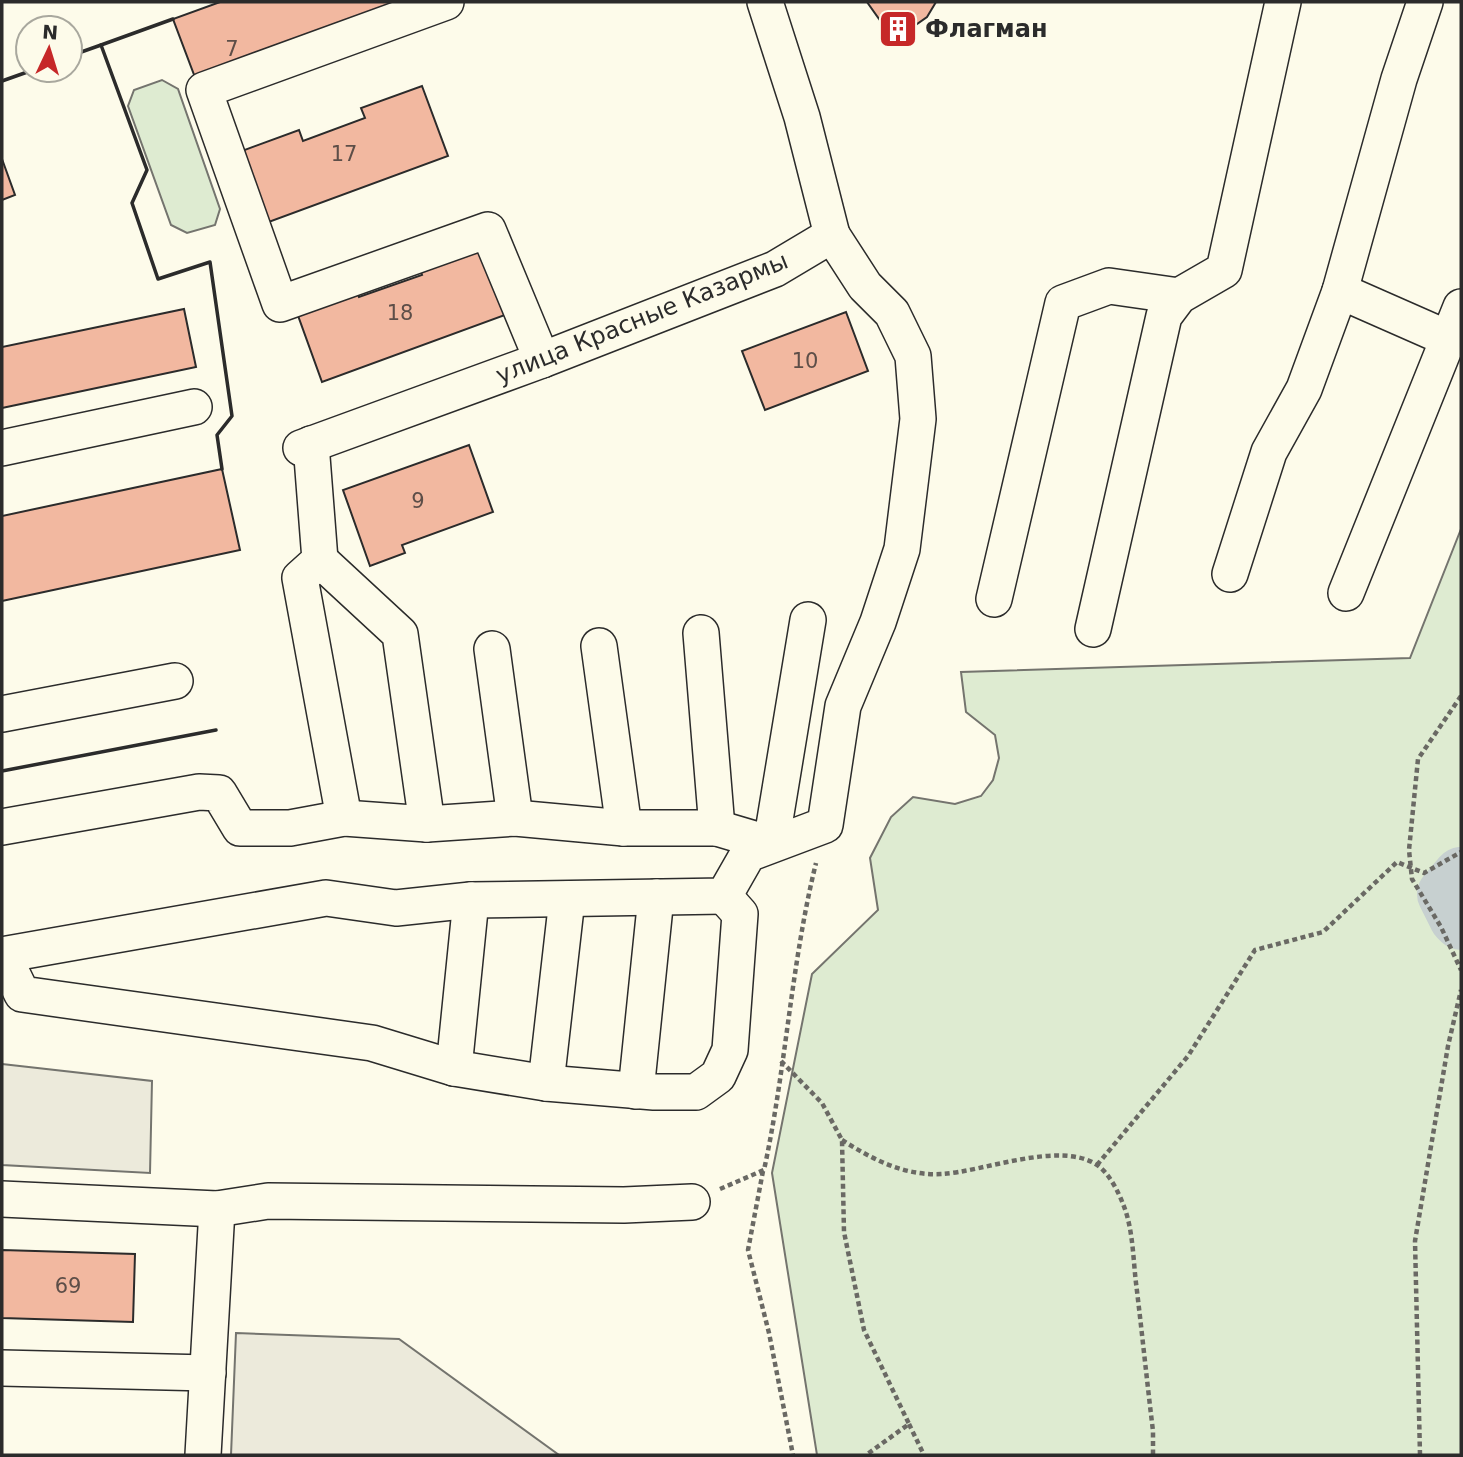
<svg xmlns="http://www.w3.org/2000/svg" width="1463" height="1457" font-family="'DejaVu Sans',sans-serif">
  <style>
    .green { fill: #deebd1; stroke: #74746e; stroke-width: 2 }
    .parking { fill: #eceadb; stroke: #74746e; stroke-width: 2 }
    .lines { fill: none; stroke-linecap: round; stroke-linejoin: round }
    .river { stroke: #c7d0d0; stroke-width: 56 }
    .building { fill: #f2b8a0; stroke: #2b2b2b; stroke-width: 2 }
    .minor-casing { stroke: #2b2b2b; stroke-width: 38 }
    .path { stroke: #6a6964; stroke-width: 4.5; stroke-dasharray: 5 3.5; stroke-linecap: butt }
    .minor { stroke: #fdfbea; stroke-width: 35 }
    .path-bridge { stroke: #6a6964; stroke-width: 4.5; stroke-dasharray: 5 3.5; stroke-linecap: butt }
    .wall { stroke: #2b2b2b; stroke-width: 3.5 }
    .labels { text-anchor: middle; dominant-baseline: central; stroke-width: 5; stroke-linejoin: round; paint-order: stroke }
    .number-label { font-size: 21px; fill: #5d4e48 }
    .poi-label { font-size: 24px; font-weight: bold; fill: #2b2b2b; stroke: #fdfbea; text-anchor: start }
    .street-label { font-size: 24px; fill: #2b2b2b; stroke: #fdfbea }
  </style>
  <rect width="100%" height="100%" fill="#fdfbea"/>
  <g class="green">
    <path d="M162,80L178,89L220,209L215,225L187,233L171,225L128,106L134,90Z"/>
    <path d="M1461,529V1455H817L772,1173L812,974L878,910L870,858L891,817L913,797L955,804L981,796L993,780L999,758L995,735L966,712L961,672L1410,658Z"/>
  </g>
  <g class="parking">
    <path d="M2,1064L152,1081L150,1173L2,1165Z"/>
    <path d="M236,1333L399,1339L559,1455H231Z"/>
  </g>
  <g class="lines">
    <path class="river" d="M1461,875L1445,894L1457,918L1461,922"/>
  </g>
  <g class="building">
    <path d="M220,2H394L396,6L196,80L173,19Z"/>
    <path d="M867,2H936L927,17L894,40Z"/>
    <path d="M422,86L448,156L266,223L239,152L299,130L303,141L365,118L361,108Z"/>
    <path d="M2,159L15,195L2,200Z"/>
    <path d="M478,243L505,315L322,382L296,310L356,288L359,297L422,275L418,265Z"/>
    <path d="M184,309L196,367L2,408V347Z"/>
    <path d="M846,312L868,371L765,410L742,351Z"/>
    <path d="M469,445L493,512L402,545L405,553L370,566L343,490Z"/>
    <path d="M222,469L240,550L2,601V516Z"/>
    <path d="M2,1250L135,1254L133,1322L2,1318Z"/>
  </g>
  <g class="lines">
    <g class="minor-casing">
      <g id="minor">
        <path d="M446,2L204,90L280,304L488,230L542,360"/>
        <path d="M1340,291L1449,339"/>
        <path d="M311,444L320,560L300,578L344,818"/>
        <path d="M2,448L194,407"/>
        <path d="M301,448L542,360L775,269L832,235L802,117L765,2"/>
        <path d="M320,560L400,634L427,824"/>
        <path d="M1230,574L1269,452L1304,389L1340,291L1399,79L1425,2"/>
        <path d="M1346,593L1461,307"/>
        <path d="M994,599L1063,303L1109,286L1179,296"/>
        <path d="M1093,629L1164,316L1179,296L1224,270L1283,2"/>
        <path d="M701,633L717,828"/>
        <path d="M599,646L624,828"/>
        <path d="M492,649L515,818"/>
        <path d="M2,714L175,681"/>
        <path d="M2,827L199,792L219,793L240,828H290L344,818L427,824L515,818L624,828H717L771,844L808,620"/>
        <path d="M2,955L326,898L396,908L471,900L724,896L748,854L825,825L843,706L878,622L902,549L918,419L913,356L892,313L865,286L832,235"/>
        <path d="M3,955L22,994L372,1043L454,1068L546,1083L654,1092H696L718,1076L730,1050L740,914L724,896"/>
        <path d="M454,1068L471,900"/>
        <path d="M546,1083L567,899"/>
        <path d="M636,1091L656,897"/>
        <path d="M2,1199L217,1209L268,1201L624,1205L692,1202"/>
        <path d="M2,1368L208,1373"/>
        <path d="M203,1455L217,1209"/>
      </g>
    </g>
    <g class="path">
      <path d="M781,1061L822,1103L842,1140L844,1232L864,1330L909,1424L866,1455"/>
      <path d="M842,1140C872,1159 904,1176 941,1174C983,1172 1060,1140 1097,1165C1109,1173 1118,1191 1123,1204C1133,1228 1133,1258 1136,1283C1142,1332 1147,1382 1153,1431V1455"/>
      <path d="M1097,1165L1188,1056L1255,950L1323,932L1397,862L1424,873L1461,852"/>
      <path d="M763,1171L748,1250L769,1333L793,1455"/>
      <path d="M720,1189L764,1170C786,1069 791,964 816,863"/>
      <path d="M909,1424L924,1455"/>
      <path d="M1420,1455L1415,1241L1448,1046L1461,990"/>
    </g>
    <use href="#minor" class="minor"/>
    <path class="path-bridge" d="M1461,696L1418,759L1409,850L1412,879L1441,927L1461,970"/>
    <g class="wall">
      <path d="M101,45L173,19"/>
      <path d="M70,56L101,45L147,170L132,203L158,279L210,262L232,416L217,435L222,469"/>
      <path d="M2,81L33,70"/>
      <path d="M2,771L216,730"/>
    </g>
  </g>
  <defs>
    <g id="building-square" transform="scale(2.0125)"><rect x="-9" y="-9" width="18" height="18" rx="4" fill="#c62828" stroke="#fdfbea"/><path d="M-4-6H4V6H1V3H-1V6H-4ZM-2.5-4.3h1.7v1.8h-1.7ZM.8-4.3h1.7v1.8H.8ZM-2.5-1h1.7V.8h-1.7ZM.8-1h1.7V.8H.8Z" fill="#fff"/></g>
  </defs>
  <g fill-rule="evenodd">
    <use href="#building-square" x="898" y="29"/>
  </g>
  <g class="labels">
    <g class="number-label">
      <text x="232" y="49">7</text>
      <text x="344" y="154">17</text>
      <text x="400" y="313">18</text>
      <text x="805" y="361">10</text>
      <text x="418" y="501">9</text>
      <text x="68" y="1286">69</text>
    </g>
    <g class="poi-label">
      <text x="925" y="29">Флагман</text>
    </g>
    <g class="street-label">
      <text transform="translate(642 318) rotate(-22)">улица Красные Казармы</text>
    </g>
  </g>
  <rect width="1463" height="1457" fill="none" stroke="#2b2b2b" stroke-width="7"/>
  <g transform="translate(49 49) rotate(4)"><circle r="33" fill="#fdfbea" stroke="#a9a89e" stroke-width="2"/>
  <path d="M0-5L12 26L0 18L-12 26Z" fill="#c62828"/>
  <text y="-10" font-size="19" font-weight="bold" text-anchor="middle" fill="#2b2b2b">N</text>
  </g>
</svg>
